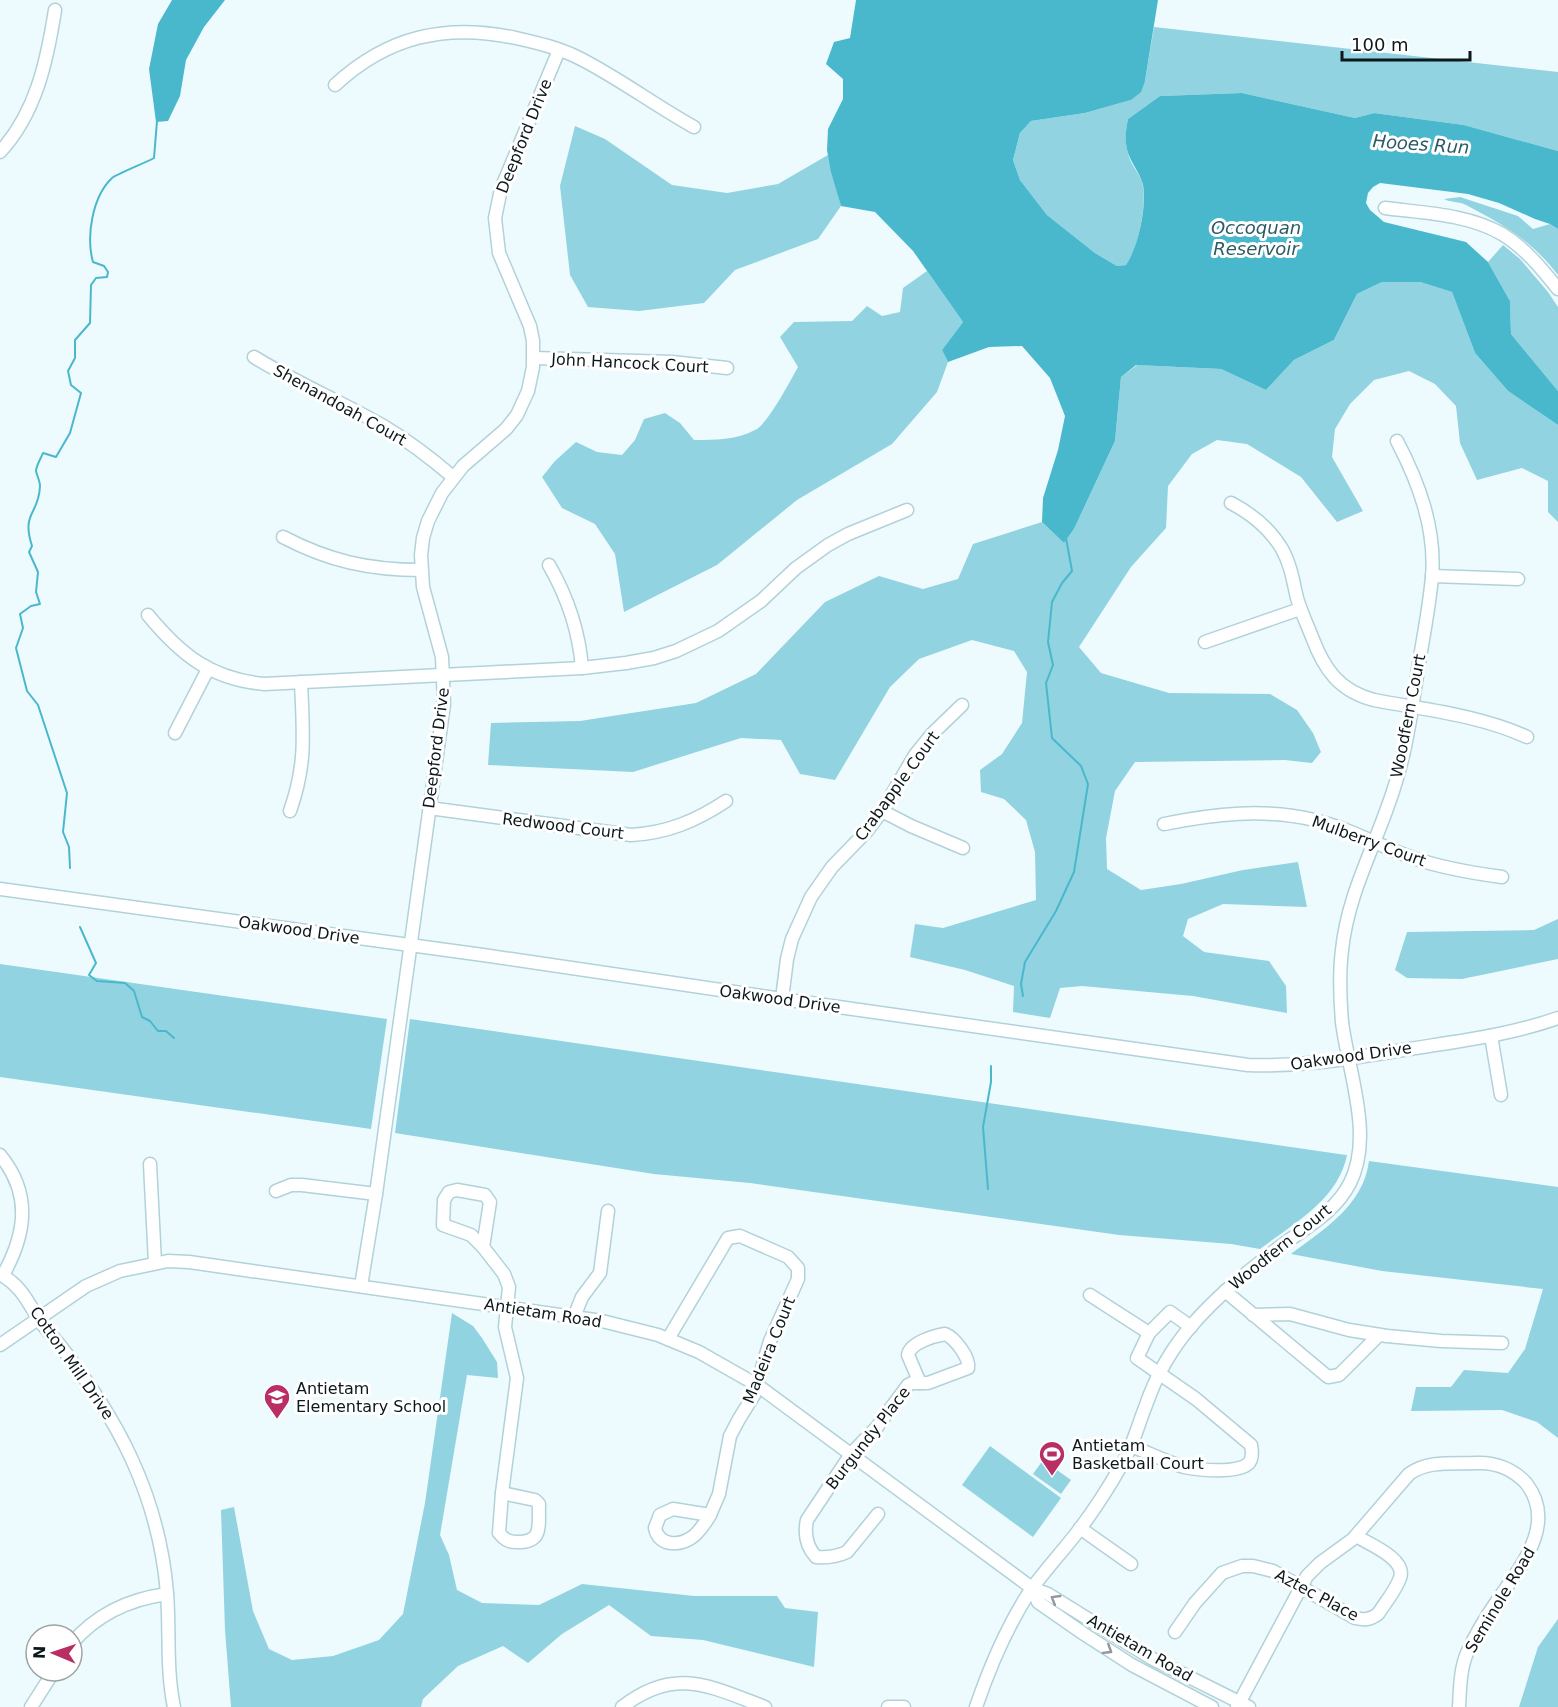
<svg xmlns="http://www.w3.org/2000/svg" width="1558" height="1707" font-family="'DejaVu Sans',sans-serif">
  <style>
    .green { fill: #91d3e0 }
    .water { fill: #49b8cd }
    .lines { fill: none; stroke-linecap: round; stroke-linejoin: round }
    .stream { stroke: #49b8cd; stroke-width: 2 }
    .minor-casing { stroke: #b1d2d9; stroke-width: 15 }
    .minor { stroke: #fff; stroke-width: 12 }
    .oneway { stroke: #929798 }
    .labels { text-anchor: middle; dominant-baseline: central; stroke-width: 6; stroke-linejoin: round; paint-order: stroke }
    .street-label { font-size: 16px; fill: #0c181a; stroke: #fff }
    .poi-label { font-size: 16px; fill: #0c181a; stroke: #fff; text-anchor: start }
    .water-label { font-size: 18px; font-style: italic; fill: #2c5b64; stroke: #fff }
  </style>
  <rect width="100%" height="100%" fill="#eefbfe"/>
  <g class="green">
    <path d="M1154,27L1558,72V151L1464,125L1374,113L1355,118L1242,93L1160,96L1128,119C1125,132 1125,144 1129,157C1132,166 1139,173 1142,182C1148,203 1138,248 1126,265L1117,266L1095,253L1047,215L1020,180L1013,160L1020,133L1031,121L1085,113L1131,100L1145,81Z"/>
    <path d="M575,126L605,139L672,185L727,193L778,184L828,155L841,206L818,239L735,270L704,303L639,311L588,307L570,275L560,186Z"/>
    <path d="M1460,197L1518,216L1533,229L1550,224L1558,229V275C1531,240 1504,225 1466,205C1459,201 1451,203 1444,199Z"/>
    <path d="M1503,245L1520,259L1548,292L1558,307V391L1511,334L1510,301L1488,262Z"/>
    <path d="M927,271L963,322L942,350L948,362L937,392L892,444L797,500L717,565L624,612L615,554L595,524L562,508L542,477L555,461L576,442L597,452L622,455L635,440L644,419L665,413L680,423L694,440C715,440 737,440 755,430C768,424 790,381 798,367L780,337L794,322L852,321L867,306L882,316L900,312L903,288Z"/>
    <path d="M1382,282H1420L1452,292L1475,353L1508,391L1558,425V522L1548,512V481L1522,468L1477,480L1460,443L1456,406L1435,384L1409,371L1374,380L1350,404L1335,429L1332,457L1363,511L1337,522L1301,477L1247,444L1217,440L1192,454L1168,486L1166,528L1131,567L1079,647L1101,673L1169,693L1270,694L1297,710L1313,733L1321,752L1312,763L1285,760L1135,762L1115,791L1106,838L1107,869L1141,890L1181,884L1243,870L1298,862L1307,907L1223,904L1188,919L1183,936L1204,952L1269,961L1286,986L1287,1013L1193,996L1082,986L1060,988L1050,1018L1013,1012L1014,986L965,970L910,957L915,924L943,928L1036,900L1035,852L1026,820L1004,799L981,792L980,770L1002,754L1022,723L1027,672L1014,651L972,640L919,659L890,687L835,780L800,774L781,740L741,738L633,772L488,765L491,723L580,721L696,703L756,674L825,602L879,576L923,589L958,579L973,544L1042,522L1064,543L1074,529L1115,441L1121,377L1137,365L1221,369L1266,390L1294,360L1334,340L1357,294Z"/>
    <path d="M1558,919V959L1462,979L1407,978L1395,970L1407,932L1534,930Z"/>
    <path d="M0,964L387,1019L371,1129L0,1077Z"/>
    <path d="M410,1019L1346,1155H1347C1338,1200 1294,1223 1260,1249L1231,1244L1119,1235L750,1183L654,1174L395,1133Z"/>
    <path d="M1369,1161L1558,1187V1438L1537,1422L1502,1410L1411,1411L1416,1387H1451L1464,1370L1508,1373L1525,1349L1543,1289L1382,1271L1291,1254C1324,1229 1363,1206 1369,1161Z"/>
    <path d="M452,1313L473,1326L482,1338L497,1362L498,1378L467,1375L440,1535L449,1555L457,1590L482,1603L539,1605L582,1584L694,1596H777L785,1608L818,1612L814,1667L703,1640L651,1636L609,1605L562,1634L528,1663L503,1646L458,1666L423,1699L421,1707H231L225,1630L221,1510L234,1507L253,1611L269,1649L292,1660L333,1656L379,1640L403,1614L425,1503Z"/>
    <path d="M990,1446L1061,1498L1033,1537L962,1485Z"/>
    <path d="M1043,1460L1071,1480L1061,1494L1033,1474Z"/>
    <path d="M1558,1619V1707H1519L1538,1647Z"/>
  </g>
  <g class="water">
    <path d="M172,0H225L204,27L186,60L180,96L168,121L156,122L149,69L158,24Z"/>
    <path d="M856,0H1158L1145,81L1141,92L1131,100L1085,113L1031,121L1020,133L1013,160L1020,180L1047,215L1095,253L1117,266L1126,265C1138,247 1147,207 1143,185C1141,176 1135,168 1131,160C1124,147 1125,133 1128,119L1160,96L1242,93L1355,118L1374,113L1464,125L1558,151V229L1550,224L1535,219L1499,203L1468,194L1380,183L1373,187L1368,193L1366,203L1370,210L1384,222L1466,242L1488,262L1510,301L1511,334L1558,391V425L1508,391L1475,353L1452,292L1420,282H1382L1357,294L1334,340L1294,360L1266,390L1221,369L1136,365L1121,377L1115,441L1074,529L1064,543L1042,522L1043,498L1058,450L1065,416L1050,378L1022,346L989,347L948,362L942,350L963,322L913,251L875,212L841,206L831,172L827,150L828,129L843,99V79L826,64L834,42L850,38Z"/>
  </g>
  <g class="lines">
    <g class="stream">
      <path d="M70,868L69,847L63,832L67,793L38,705L27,691L16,648L23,628L20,614L31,606L40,604L36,592L38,572L29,552L32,546C21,512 39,515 40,486C40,481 37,476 36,471C36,466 41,458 43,453L56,457L70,433L81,393L71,385L68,371L75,358V340L90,323L91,285L96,278L107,277L108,272L104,266L93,262C86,237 92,197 112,178C115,175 147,162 154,158L157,121"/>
      <path d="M80,927L96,963L89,975L97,981L125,983L134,991L142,1017L150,1021L158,1031H166L174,1038"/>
      <path d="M1023,996L1021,984L1025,962L1056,911L1074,872L1088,784L1081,766L1052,738L1046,683L1053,665L1048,642L1052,602L1062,583L1072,571L1066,538"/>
      <path d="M988,1189L983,1127L991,1082V1066"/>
    </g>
    <g class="minor-casing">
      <g id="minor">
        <path d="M335,85C388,36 446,23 516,38C538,43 560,48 581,59C620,79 656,106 694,127"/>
        <path d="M0,152C36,113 47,61 55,10"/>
        <path d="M1385,208C1423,213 1468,214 1502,234C1524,247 1542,269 1558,289"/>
        <path d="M254,357C296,383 342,402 385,427C410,442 432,459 453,477"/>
        <path d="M534,358L672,362L727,368"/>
        <path d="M1231,503C1252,514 1270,529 1282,549C1291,565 1293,581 1297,598C1301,612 1307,624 1312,637C1324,669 1339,691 1374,700C1426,710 1479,715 1527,737"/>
        <path d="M283,537C329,561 369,570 421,570"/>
        <path d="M549,565C568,598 579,630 582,668"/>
        <path d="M1432,576L1518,579"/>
        <path d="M148,615C181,655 211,679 264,684L582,668L626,663L654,658L676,651L718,631L761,601L796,568L828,545L848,534L907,510"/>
        <path d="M1205,642L1300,609"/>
        <path d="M175,733L208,669"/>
        <path d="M429,808L631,835C667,833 696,821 726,801"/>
        <path d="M290,811C307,763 303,732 301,682"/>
        <path d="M882,811L911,826L963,848"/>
        <path d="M1164,824C1214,814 1264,808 1314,820C1349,828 1379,846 1413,858C1442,868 1472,873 1502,877"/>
        <path d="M0,889L483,955L782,999L1248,1065C1306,1067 1353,1058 1409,1049C1459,1041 1510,1035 1558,1018"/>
        <path d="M782,999L787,959L792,939L811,897L832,867L867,831L882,811L915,755L932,734L962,705"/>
        <path d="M1491,1036L1501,1095"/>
        <path d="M0,1155C32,1194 26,1234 3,1275"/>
        <path d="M150,1164L155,1263"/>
        <path d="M457,1190L485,1195L490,1202L483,1247L471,1235L443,1225L444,1200L449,1192Z"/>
        <path d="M276,1191L291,1185H302L376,1194"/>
        <path d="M483,1247L504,1274L509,1287L505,1327L517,1378L502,1493"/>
        <path d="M0,1274C21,1286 26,1299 38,1318C44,1327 51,1335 58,1343C118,1418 159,1496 167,1593C170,1631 166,1669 174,1707"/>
        <path d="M361,1286L376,1194L444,704L442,657L423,587L421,555L423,538L428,521L442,493L463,466L506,429L517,415L528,391L533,367V341L530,326L499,253L495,218L501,189L559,50"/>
        <path d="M1225,1291L1328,1377L1339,1375L1379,1335"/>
        <path d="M1090,1295L1149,1333"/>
        <path d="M1253,1315L1290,1314L1349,1330L1387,1336L1441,1341L1502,1343"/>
        <path d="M574,1317L582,1297L600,1273L608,1211"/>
        <path d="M945,1334C955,1338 970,1358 968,1368L928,1383H920L908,1355C910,1343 933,1336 945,1334Z"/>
        <path d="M668,1339L728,1238L740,1236L788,1257L798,1268V1279L770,1341L754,1395L739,1419L730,1436L719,1494L710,1515"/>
        <path d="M0,1345L86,1286L120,1271L168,1261L189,1262L602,1321L658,1335L699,1352L757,1385L1032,1588L1048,1594L1151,1658L1249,1707"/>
        <path d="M1131,1446C1149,1453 1167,1462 1184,1467C1199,1470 1238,1474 1249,1463C1253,1458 1252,1450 1251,1445L1196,1399L1137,1358L1149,1333L1170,1312L1191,1327"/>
        <path d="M502,1493L535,1500L539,1504C538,1526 544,1543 516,1542C508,1542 504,1539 499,1533Z"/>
        <path d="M673,1509L710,1515C706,1522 701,1529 695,1535C682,1546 659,1548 655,1528L660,1515Z"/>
        <path d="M878,1514L847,1552C836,1557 827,1558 816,1557C806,1546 804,1534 807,1520L851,1454L877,1427L908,1385L912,1383H920"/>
        <path d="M1080,1528L1131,1564"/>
        <path d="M1032,1588L1038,1602L1084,1634L1132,1665L1212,1707"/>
        <path d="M1175,1632L1195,1603L1222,1573L1242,1566H1253L1273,1571L1355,1618C1364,1620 1370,1620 1378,1614C1385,1603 1396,1590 1400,1578C1407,1559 1369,1544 1356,1536"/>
        <path d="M72,1643C97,1614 130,1599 167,1594"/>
        <path d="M31,1707L54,1671"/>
        <path d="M622,1707C675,1666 709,1686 765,1707"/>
        <path d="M888,1707H904"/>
        <path d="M976,1707C990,1666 1006,1628 1030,1591C1045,1570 1063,1551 1079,1530C1095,1509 1109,1487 1122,1464C1133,1446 1138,1425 1146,1405C1156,1376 1172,1348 1192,1325C1217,1296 1247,1272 1277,1249C1304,1228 1334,1214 1350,1183C1374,1136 1348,1071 1342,1022C1340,998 1339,974 1342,950C1348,892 1377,843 1394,788C1406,752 1411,714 1417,676C1422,643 1429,610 1432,577C1436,529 1419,483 1397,441"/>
        <path d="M1237,1707L1307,1576L1320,1563L1353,1539L1409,1474C1428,1460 1454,1464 1476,1463C1495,1462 1513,1469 1526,1483C1558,1524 1520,1567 1497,1601C1486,1617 1475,1635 1467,1653C1460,1669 1460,1690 1459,1707"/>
      </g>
    </g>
    <use href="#minor" class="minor"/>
  </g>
  <defs><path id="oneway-chevron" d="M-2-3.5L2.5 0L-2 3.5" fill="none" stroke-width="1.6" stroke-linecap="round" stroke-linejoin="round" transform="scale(1.5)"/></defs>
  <g class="oneway">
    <use href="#oneway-chevron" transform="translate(1055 1599) rotate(-149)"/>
    <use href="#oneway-chevron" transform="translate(1108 1650) rotate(32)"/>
  </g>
  <defs>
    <g id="school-pin" transform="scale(1.35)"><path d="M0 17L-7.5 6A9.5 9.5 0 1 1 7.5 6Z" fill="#b92e65" stroke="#fff"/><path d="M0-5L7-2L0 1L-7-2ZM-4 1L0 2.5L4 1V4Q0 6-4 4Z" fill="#fff"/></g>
    <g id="stadium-pin" transform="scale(1.35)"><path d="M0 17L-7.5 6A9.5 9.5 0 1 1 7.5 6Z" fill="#b92e65" stroke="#fff"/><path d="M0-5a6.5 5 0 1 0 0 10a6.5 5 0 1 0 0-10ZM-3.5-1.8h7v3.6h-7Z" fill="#fff"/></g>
  </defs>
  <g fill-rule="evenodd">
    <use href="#school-pin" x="277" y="1397"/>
    <use href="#stadium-pin" x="1052" y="1454"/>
  </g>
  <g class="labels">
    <g class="street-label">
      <text transform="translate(524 136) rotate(-68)">Deepford Drive</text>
      <text transform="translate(630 363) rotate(3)">John Hancock Court</text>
      <text transform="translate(340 405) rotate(29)">Shenandoah Court</text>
      <text transform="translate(1408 716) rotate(-79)">Woodfern Court</text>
      <text transform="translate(436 748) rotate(-83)">Deepford Drive</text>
      <text transform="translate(897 786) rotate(-54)">Crabapple Court</text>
      <text transform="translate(563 826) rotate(7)">Redwood Court</text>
      <text transform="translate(1369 841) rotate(20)">Mulberry Court</text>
      <text transform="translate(299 930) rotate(8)">Oakwood Drive</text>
      <text transform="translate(780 999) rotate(8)">Oakwood Drive</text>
      <text transform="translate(1351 1056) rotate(-8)">Oakwood Drive</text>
      <text transform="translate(1280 1247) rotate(-39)">Woodfern Court</text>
      <text transform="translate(543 1313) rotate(9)">Antietam Road</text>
      <text transform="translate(769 1350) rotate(-68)">Madeira Court</text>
      <text transform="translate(72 1363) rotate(55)">Cotton Mill Drive</text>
      <text transform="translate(868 1438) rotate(-52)">Burgundy Place</text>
      <text transform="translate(1317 1595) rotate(28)">Aztec Place</text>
      <text transform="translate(1500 1600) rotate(-59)">Seminole Road</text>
      <text transform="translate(1140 1648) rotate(30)">Antietam Road</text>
    </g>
    <g class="poi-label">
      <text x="296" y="1388">Antietam<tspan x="296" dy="18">Elementary School</tspan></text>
      <text x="1072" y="1445">Antietam<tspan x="1072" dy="18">Basketball Court</tspan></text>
    </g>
    <g class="water-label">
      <text transform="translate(1421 144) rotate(4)">Hooes Run</text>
      <text x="1256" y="227">Occoquan<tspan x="1256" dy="21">Reservoir</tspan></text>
    </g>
  </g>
  <g transform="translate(54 1653) rotate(272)"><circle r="28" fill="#ffffff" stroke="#9ea3a3" stroke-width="1.5"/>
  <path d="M0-4.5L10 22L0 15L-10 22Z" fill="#b92e65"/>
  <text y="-9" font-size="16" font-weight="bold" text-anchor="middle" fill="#0c181a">N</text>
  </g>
  <path d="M1342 51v9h128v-9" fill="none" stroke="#0c181a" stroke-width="3"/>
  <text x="1351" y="51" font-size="18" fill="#0c181a" stroke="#ffffff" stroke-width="4.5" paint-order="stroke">100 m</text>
</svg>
